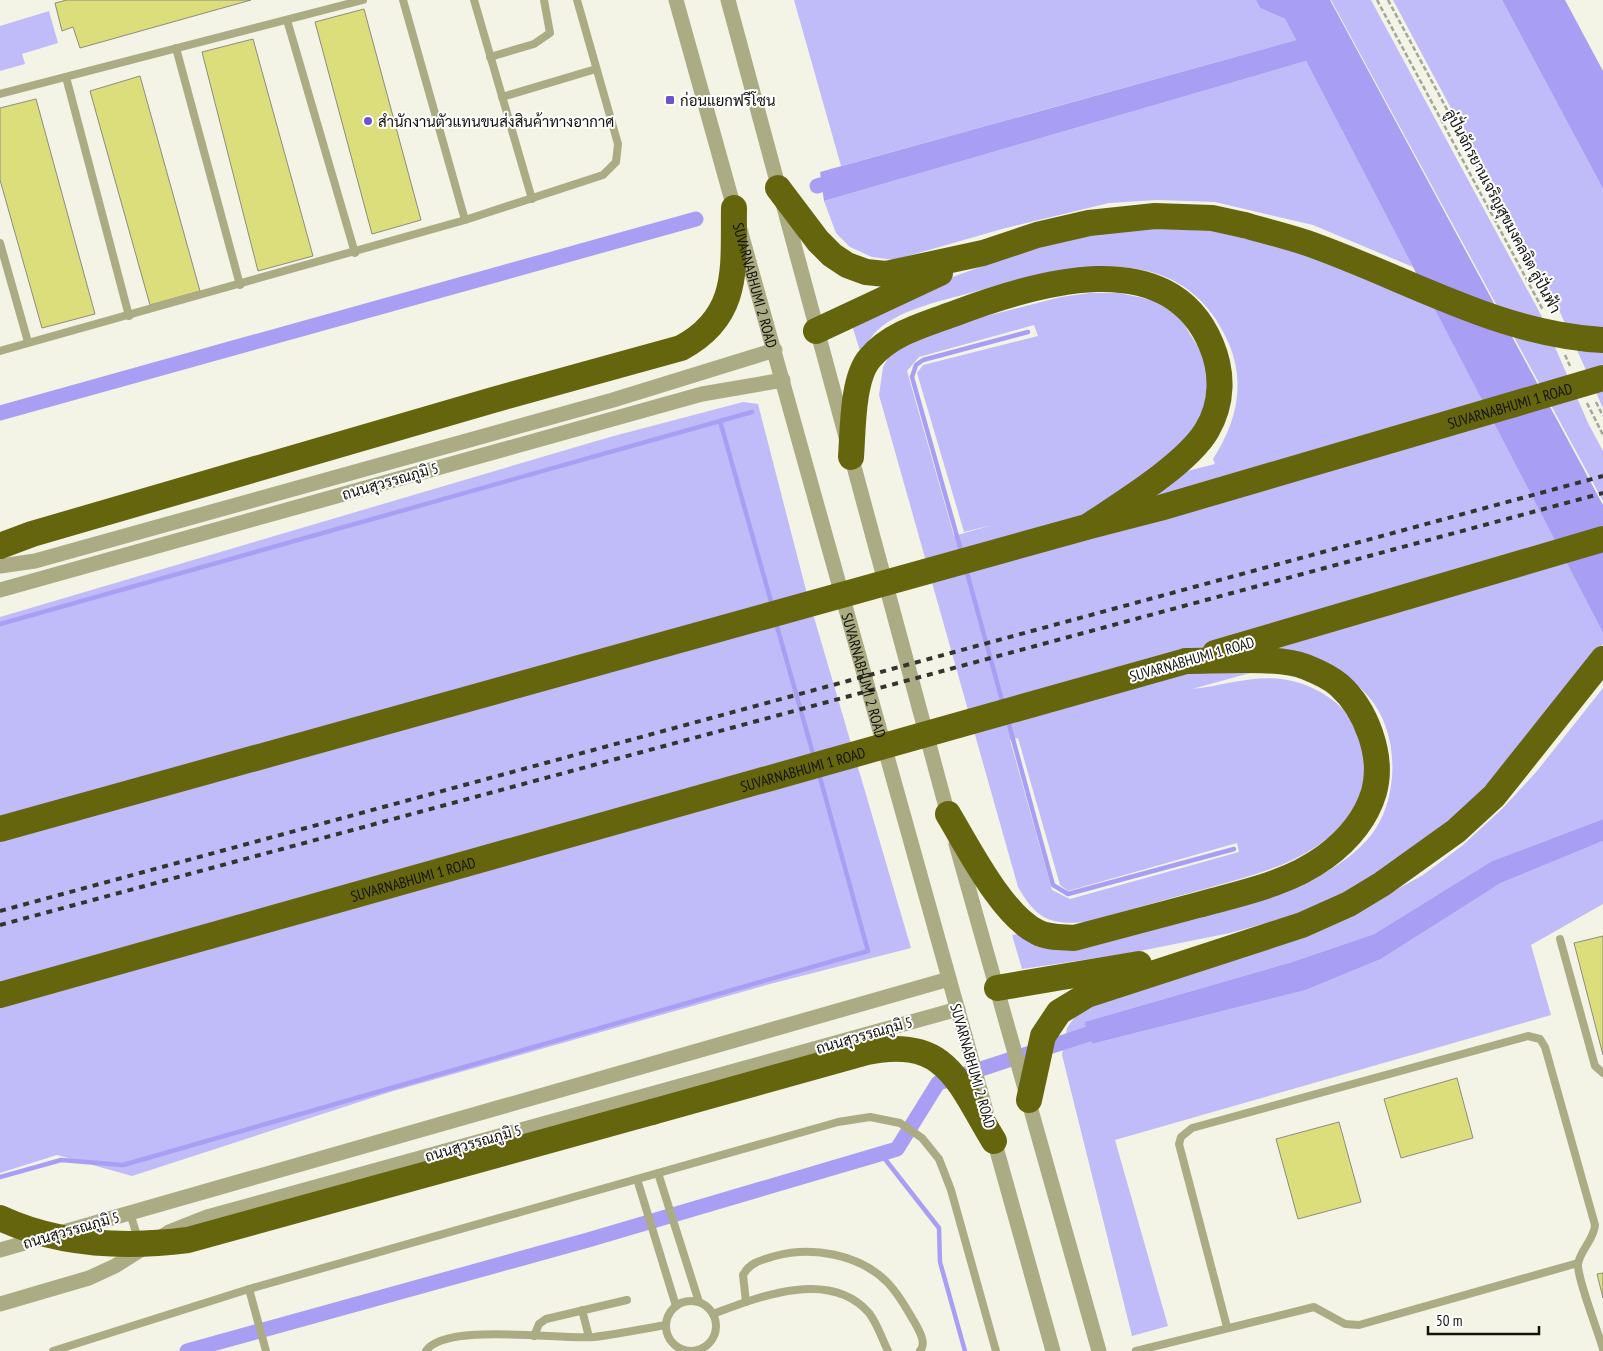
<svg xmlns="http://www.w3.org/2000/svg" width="1603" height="1351" font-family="'PT Sans Narrow',Sarabun,sans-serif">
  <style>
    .green { fill: #c0bbf9; fill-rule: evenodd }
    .water { fill: #a89ff4 }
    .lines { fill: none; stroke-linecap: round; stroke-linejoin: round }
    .stream { stroke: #a89ff4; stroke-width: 4.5 }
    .canal { stroke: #a89ff4; stroke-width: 15 }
    .building { fill: #dcdd7b; stroke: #8c8c80 }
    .path { stroke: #a5a69b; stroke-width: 2.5; stroke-dasharray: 5 2.5; stroke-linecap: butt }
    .service { stroke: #abac84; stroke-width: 8 }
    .minor { stroke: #abac84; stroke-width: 15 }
    .trunk { stroke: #65650e; stroke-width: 26 }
    .rail { stroke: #34342e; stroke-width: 4; stroke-dasharray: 6 6; stroke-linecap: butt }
    .trunk-bridge { stroke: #65650e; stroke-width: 26 }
    .poi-dot { fill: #6d54ce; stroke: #fff; stroke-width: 2 }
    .labels { text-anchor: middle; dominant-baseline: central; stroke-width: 4; stroke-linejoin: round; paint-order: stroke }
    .poi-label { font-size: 15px; fill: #12120d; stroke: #fff; text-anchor: start }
    .street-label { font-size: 15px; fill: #12120d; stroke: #fff }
  </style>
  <rect width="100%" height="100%" fill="#f3f4e6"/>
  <g class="green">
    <path d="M794,0H1256L1260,8L1285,19L1296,40L841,166Z"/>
    <path d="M1331,0H1371L1541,315L1588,423L1603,451V501Z"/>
    <path d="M1393,0H1502L1603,189V408L1559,310Z"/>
    <path d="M49,11L58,43L22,54L25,64L0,71V26Z"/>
    <path d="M1306,61L1413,267L1313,225L1215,202L1157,200L1109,203L1002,229L894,260L872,257L850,247L836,233L824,201Z"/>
    <path d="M1152,228L1211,231L1304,251L1434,307L1603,633V644L1520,750L1486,788L1411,855L1342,895L1298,914L1230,933L1130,953L1022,969L1012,935L1292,890C1321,876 1346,863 1368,839C1400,802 1401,733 1368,696C1351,677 1331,668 1308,657L1192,689C1229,685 1263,671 1300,683C1382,711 1386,800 1317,846C1285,868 1244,878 1208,888C1168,899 1127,910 1087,922C1050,925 1037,920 1018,887L879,395L883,367L893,349L911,335L1061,297L1090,293H1119L1152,300L1179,316L1210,367V401L1180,454L1128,486L1215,464L1213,459C1236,423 1246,385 1229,344C1183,235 1067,265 977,291C946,300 895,309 873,335C869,340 865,348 861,354L850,319C928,287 1008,251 1092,235C1112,232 1132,230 1152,228ZM1034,325L1038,336L923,365L917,373L964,532L992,525L954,536L907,371L919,357ZM1018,738L1060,885L1068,891L1237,843L1239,852L1070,899L1052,890L1010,740Z"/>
    <path d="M743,402L758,404L806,590L911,948L770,984L390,1092L132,1176L57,1155L0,1173V617L610,437Z"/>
    <path d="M1603,688V819L1492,861L1374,934L1292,962L1084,1022L1092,1044L1306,990L1381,959L1501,883L1603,841V904L1531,945L1551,1015L1115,1140L1168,1326L1132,1336L1062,1055L1067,1028L1079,1011L1351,915L1423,875L1463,845L1503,808L1537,771Z"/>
  </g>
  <g class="water">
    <path d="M1256,0H1330L1603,505V633L1306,61L824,201L820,172L1296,40L1285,19L1260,8Z"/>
    <path d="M1502,0H1565L1603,71V189Z"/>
    <path d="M1603,819V841L1501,883L1381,959L1306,990L1092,1044L1084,1022L1292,962L1374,934L1492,861Z"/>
  </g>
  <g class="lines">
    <g class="stream">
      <path d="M720,421L772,605"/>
      <path d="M962,554L912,377L916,365L923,360L1028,332"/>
      <path d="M966,569L1003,704"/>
      <path d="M776,623L814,757"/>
      <path d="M0,624L752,412"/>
      <path d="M1008,721L1053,885L1068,894L1234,849"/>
      <path d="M881,1154L939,1228L940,1262L965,1351"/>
      <path d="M0,1177L61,1160L123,1165L868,951L819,774"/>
    </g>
    <g class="canal">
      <path d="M817,186L842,179"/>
      <path d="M0,413L696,219"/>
      <path d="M187,1351L588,1240L897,1149L938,1083L1107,1028"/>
    </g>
  </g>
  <g class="building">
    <path d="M67,0H251L80,48L73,27L62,31L55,3Z"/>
    <path d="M364,9L421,220L372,234L315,22Z"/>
    <path d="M253,39L313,256L258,271L202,52Z"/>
    <path d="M140,76L200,291L150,305L90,91Z"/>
    <path d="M36,99L95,314L42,328L0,180V108Z"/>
    <path d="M1603,936V1055L1574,943Z"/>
    <path d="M1457,1078L1473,1138L1401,1158L1384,1099Z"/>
    <path d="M1339,1122L1361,1202L1298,1219L1276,1139Z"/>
    <path d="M1603,1273V1298L1597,1274Z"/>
  </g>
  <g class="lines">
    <g class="path">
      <path d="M1377,0L1543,310"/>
      <path d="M1388,0L1556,312"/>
      <path d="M1565,355L1570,366"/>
      <path d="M1596,402L1603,416"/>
      <path d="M1587,403L1603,435"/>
    </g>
    <g class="service">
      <path d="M474,0L532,199"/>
      <path d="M287,20L355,253"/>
      <path d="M176,48L240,285"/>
      <path d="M490,57L534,44L550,33L544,0"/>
      <path d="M66,77L129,316"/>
      <path d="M0,94L363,0"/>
      <path d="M502,97L596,69"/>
      <path d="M465,220L603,175L616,162L618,144L577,0"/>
      <path d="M0,243L28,342"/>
      <path d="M0,351L465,220L403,0"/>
      <path d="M1560,939L1595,1066L1603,1073"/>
      <path d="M658,1173L699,1302"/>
      <path d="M637,1179L676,1306"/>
      <path d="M130,1213L138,1239"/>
      <path d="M249,1289L266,1351"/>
      <circle cx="691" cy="1326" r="25"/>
      <path d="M746,1302L743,1275C750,1262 762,1260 775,1256C812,1246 859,1254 887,1282C899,1294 906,1308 915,1323C919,1331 927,1343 920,1351"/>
      <path d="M582,1310L589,1337"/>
      <path d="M713,1314C758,1297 830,1268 869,1313C877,1323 882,1339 888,1351"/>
      <path d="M1227,1327L1179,1144L1181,1137L1192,1128L1528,1036L1540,1039L1545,1047L1595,1225C1594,1240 1580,1250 1578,1264C1577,1278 1598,1331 1603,1349"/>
      <path d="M534,1336L539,1324L546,1319L627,1300"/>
      <path d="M53,1351L249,1289L838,1122L870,1117L900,1123L922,1138L939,1159L951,1190L996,1351"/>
      <path d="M426,1351C445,1322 560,1340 594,1337C618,1334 643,1329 666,1325"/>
      <path d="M1136,1351L1314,1307L1345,1324L1359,1325L1578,1263"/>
    </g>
    <g class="minor">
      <path id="s1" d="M676,0L986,1111"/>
      <path d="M728,0L950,822"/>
      <path d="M0,566L35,561L613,400L775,350"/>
      <path d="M0,590L702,394L783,380"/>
      <path d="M956,844L1099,1351"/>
      <path d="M992,1133L1053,1351"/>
      <path d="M0,1250L949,979"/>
      <path d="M0,1304L89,1278L115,1266L169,1232L207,1217L958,1009"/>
    </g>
    <g class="trunk">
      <path d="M778,188L818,241L832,255L847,265L866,272L886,274L983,253L1037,235L1089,223L1155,216L1212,218L1244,225"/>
      <path d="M816,331L940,273"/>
      <path d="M851,457C853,431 852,378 870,358C891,333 926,324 956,313C1033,284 1168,241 1211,344C1223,372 1223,403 1207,430C1188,463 1123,503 1090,525"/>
      <path d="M0,546L32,534L493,400L681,348C741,316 733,267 734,208"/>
      <path d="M1215,653L1603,539"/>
      <path d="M948,814C968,847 1002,915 1037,932C1048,938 1062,937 1074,938C1116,927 1157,916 1198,905C1242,893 1288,884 1325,857C1348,840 1366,819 1374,792C1384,756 1366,709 1339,685C1331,678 1316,671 1306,667C1279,656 1217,661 1186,661"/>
      <path d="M997,988L1139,964"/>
      <path d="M1029,1100L1043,1036L1059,1012L1087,995L1302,925L1349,904L1382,884L1456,831L1494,796L1603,659"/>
      <path d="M652,1112L867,1052C947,1036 958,1082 994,1141"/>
    </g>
    <g class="rail">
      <path d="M0,911L1603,476"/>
      <path d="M0,925L1603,493"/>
    </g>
    <g class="trunk-bridge">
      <path d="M1244,225C1265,231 1286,236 1307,243C1405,277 1496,334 1603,340"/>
      <path id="s2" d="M0,829L1090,526L1160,508L1603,378"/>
      <path id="s3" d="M0,995L1186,661"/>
      <path d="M0,1218C58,1245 125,1248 188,1240L652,1112"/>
    </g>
  </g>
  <g class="poi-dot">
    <rect x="665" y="95" width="10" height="10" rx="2.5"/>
    <circle cx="368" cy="121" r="5"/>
  </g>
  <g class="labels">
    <g class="poi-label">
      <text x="680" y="100">ก่อนแยกฟรีโซน</text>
      <text x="378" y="121">สำนักงานตัวแทนขนส่งสินค้าทางอากาศ</text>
    </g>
    <g class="street-label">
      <text transform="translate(1503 211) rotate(62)">ลู่ปั่นจักรยานเจริญสุขมงคลจิต ลู่ปั่นฟ้า</text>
      <text stroke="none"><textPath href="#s1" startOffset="296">SUVARNABHUMI 2 ROAD</textPath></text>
      <text stroke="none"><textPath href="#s2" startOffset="1568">SUVARNABHUMI 1 ROAD</textPath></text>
      <text transform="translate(390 481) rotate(-16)">ถนนสุวรรณภูมิ 5</text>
      <text transform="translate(1192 659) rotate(-16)">SUVARNABHUMI 1 ROAD</text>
      <text stroke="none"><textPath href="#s1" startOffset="701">SUVARNABHUMI 2 ROAD</textPath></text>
      <text stroke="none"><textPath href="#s3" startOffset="834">SUVARNABHUMI 1 ROAD</textPath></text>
      <text stroke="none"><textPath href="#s3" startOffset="429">SUVARNABHUMI 1 ROAD</textPath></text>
      <text transform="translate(864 1035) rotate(-16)">ถนนสุวรรณภูมิ 5</text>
      <text transform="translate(973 1066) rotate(74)">SUVARNABHUMI 2 ROAD</text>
      <text transform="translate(473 1143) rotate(-16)">ถนนสุวรรณภูมิ 5</text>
      <text transform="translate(71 1230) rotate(-16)">ถนนสุวรรณภูมิ 5</text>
    </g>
  </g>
  <path d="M1428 1326v8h111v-8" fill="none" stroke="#12120d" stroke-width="2.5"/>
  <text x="1436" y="1326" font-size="15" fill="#12120d" stroke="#ffffff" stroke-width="4" paint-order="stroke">50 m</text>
</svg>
